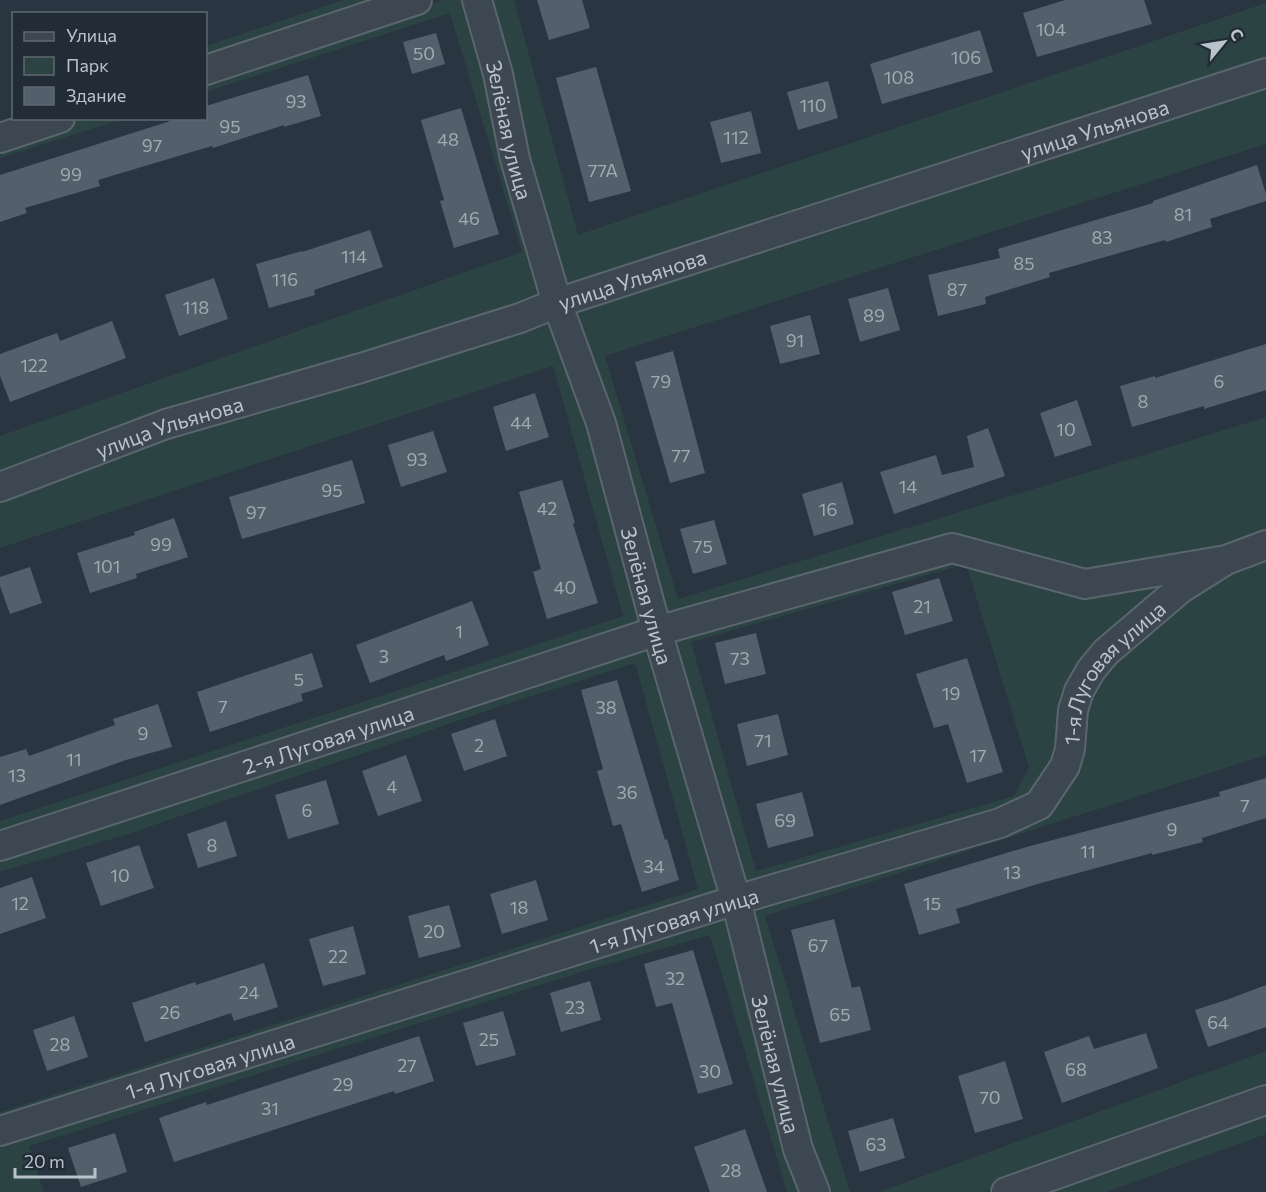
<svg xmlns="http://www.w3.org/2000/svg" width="1266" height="1192" font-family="Commissioner,sans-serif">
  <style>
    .green { fill: #2c4343; fill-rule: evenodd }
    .building { fill: #53606c }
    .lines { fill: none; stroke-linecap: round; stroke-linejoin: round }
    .street-casing { stroke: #5b656e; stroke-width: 32 }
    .street { stroke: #3d4751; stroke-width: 28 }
    .labels { text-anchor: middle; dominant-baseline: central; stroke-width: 5; stroke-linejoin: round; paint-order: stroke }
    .number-label { font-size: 18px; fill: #a0aab3 }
    .street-label { font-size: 21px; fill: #bac2cb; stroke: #222c37 }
  </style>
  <rect width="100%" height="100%" fill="#293541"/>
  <g class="green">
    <path d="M343,0H393L206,60V46Z"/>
    <path d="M443,0H467L540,293L531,306L0,476V436L522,252L450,13L206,92V79Z"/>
    <path d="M486,0H514L578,235L1266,3V62L573,288L558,277Z"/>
    <path d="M1266,86V144L605,356L678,599L1266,417V534L1206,558L1087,577L953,542L665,622L572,315L577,309Z"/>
    <path d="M84,119H123L0,158V146Z"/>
    <path d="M551,318L592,422L646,627L0,838V821L623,616L553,366L0,548V500L169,434Z"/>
    <path d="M953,555L1083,590L1189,573L1126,621L1040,789L995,815L740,884L668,634ZM966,564L1029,767L1014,796L756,871L691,642Z"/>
    <path d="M1266,556V755L765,916L850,1192H826L805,1131L749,914L760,902L1043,813C1067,795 1085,773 1085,741C1086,727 1084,716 1089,701C1103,660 1143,635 1176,610C1187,600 1199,589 1212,581C1229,572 1248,565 1266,556Z"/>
    <path d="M652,639L722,886L716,899L0,1123V1112L698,889L635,663L507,704L128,834L0,872V855Z"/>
    <path d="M724,911L802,1192H787L710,935L594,968L29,1146L44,1192H0V1141Z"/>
    <path d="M1266,1051V1091L984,1192H879Z"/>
    <path d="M1266,1111V1134L1106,1192H1036Z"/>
  </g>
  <g class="building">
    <path d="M537,0H582L590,28L549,40Z"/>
    <path d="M1065,0H1144L1152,24L1037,57L1023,13Z"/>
    <path d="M980,30L993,72L882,104L870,64Z"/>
    <path d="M436,33L445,64L412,74L403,42Z"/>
    <path d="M596,67L631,191L589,202L556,78Z"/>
    <path d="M308,75L321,116L284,127V125L213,148L212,146L98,180L100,186L25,208L27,213L0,222V175L180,118H206V106Z"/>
    <path d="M828,81L838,118L798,130L787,92Z"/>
    <path d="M461,108L499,234L454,248L440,201L444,200L421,120Z"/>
    <path d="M751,111L761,153L721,163L710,122Z"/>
    <path d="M1257,165L1266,194V201L1210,219L1212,227L1166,242L1165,240L1049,273L1050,277L985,297L986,304L938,316L928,275L1000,258L998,249L1153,203V201Z"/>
    <path d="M370,230L383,267L314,290L315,295L269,308L256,264L302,251V252Z"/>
    <path d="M214,278L228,319L179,336L165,295Z"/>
    <path d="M888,288L900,330L860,342L848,299Z"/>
    <path d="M810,315L820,354L780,364L770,326Z"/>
    <path d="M112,321L126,358L10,402L0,376V354L57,333L60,341Z"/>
    <path d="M1266,344V390L1204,409V406L1132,427L1120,386L1155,376V378Z"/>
    <path d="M673,351L705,473L670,483L635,362Z"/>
    <path d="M535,393L549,437L506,451L493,407Z"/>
    <path d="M1077,400L1092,445L1055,457L1040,413Z"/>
    <path d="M988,428L1005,476L894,514L880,472L936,455L942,475L974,467L967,436Z"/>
    <path d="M433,431L447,472L401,487L388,445Z"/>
    <path d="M352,460L365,503L242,539L229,497Z"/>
    <path d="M562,480L575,523L573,524L598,603L547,619L533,572L541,569L519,492Z"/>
    <path d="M842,482L854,524L814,536L802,494Z"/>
    <path d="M174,518L188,557L136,574L137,578L90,593L77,553L135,535L134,532Z"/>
    <path d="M714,520L727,564L693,574L680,529Z"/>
    <path d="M30,567L42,603L10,614L0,586V577Z"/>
    <path d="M939,578L953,621L905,635L892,592Z"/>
    <path d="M472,601L489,645L446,661L444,655L370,683L356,645Z"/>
    <path d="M756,633L766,674L725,684L715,643Z"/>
    <path d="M312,653L323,687L301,694L303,701L210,732L197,692Z"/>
    <path d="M967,658L1003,772L967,783L948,724L934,728L916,674Z"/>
    <path d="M617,680L665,840L667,839L679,880L642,892L621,824L613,826L597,771L603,769L581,690Z"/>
    <path d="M158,704L172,747L126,760L0,805V757L26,749L29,756L115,725L113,719Z"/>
    <path d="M778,714L788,755L747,766L737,724Z"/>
    <path d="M495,719L507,756L464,771L451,734Z"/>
    <path d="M406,755L422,801L378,816L362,771Z"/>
    <path d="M1266,778V818L1202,838L1203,842L1152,855V853L1041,883L956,909L960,923L919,935L904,884L1030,846L1220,796L1219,792Z"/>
    <path d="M326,780L339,824L288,839L275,795Z"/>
    <path d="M802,792L814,836L768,848L756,804Z"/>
    <path d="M226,821L237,856L198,868L187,834Z"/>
    <path d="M139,845L154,888L101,906L86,863Z"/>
    <path d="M32,877L46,918L0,934V888Z"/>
    <path d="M536,880L548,920L502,934L490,894Z"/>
    <path d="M449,905L461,947L419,958L408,916Z"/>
    <path d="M834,919L852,988L860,986L871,1030L820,1043L791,930Z"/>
    <path d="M353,926L366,974L323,986L309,939Z"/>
    <path d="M693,950L733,1084L698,1094L672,1003L656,1007L644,964Z"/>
    <path d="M264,963L278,1007L234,1021L231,1013L145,1042L132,1003L195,982L196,985Z"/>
    <path d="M590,981L601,1020L561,1032L550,993Z"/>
    <path d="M1266,985V1027L1208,1047L1195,1010L1229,999Z"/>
    <path d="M503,1011L516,1055L476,1066L463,1023Z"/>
    <path d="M74,1016L88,1057L47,1071L33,1030Z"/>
    <path d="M1146,1033L1158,1068L1062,1103L1044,1052L1089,1036L1094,1049Z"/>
    <path d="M419,1036L434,1081L395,1094L394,1091L174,1162L159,1118L206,1102L207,1105Z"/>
    <path d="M1005,1061L1023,1119L975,1133L958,1076Z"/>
    <path d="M893,1118L905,1158L860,1172L848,1131Z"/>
    <path d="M745,1129L767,1192H710L694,1147Z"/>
    <path d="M115,1133L127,1172L81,1187L68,1148Z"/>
  </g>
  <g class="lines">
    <g class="street-casing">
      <g id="street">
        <path id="s1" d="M477,0L498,74L515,159L557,303L601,423L657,631L736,900L798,1149L815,1192"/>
        <path d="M206,70L417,0"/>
        <path d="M0,138L60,118"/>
        <path id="s2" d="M0,487L166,424L361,368L520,318L557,303L1266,73"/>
        <path id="s3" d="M0,846L657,631L952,548L1085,584L1226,560L1266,545"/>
        <path id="s4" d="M0,1131L736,900L1000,823L1039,805L1065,766L1070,749L1073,710L1079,691L1091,670L1106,652L1180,589L1226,560"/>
        <path d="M1006,1192L1266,1100"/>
      </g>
    </g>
    <use href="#street" class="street"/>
  </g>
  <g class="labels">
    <g class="number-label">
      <text x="1051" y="29">104</text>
      <text x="424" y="53">50</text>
      <text x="966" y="57">106</text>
      <text x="899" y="77">108</text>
      <text x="296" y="101">93</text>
      <text x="813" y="105">110</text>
      <text x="230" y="126">95</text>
      <text x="736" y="137">112</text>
      <text x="448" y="139">48</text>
      <text x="152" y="145">97</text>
      <text x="603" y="170">77А</text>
      <text x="71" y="174">99</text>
      <text x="1183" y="214">81</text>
      <text x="469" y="218">46</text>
      <text x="1102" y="237">83</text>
      <text x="354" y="256">114</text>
      <text x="1024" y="263">85</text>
      <text x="285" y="279">116</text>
      <text x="957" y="289">87</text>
      <text x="196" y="307">118</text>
      <text x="874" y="315">89</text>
      <text x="795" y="340">91</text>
      <text x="34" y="365">122</text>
      <text x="661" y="381">79</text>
      <text x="1219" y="381">6</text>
      <text x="1143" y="401">8</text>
      <text x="521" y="422">44</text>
      <text x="1066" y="429">10</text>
      <text x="681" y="455">77</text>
      <text x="417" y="459">93</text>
      <text x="908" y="486">14</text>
      <text x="332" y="490">95</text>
      <text x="547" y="508">42</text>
      <text x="828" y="509">16</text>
      <text x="256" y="512">97</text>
      <text x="161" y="544">99</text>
      <text x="703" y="546">75</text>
      <text x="107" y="566">101</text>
      <text x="565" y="587">40</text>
      <text x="922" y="606">21</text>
      <text x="459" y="631">1</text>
      <text x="384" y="656">3</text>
      <text x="740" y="658">73</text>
      <text x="299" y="679">5</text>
      <text x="951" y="693">19</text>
      <text x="223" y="706">7</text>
      <text x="606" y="707">38</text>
      <text x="143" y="733">9</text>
      <text x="763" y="740">71</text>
      <text x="479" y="745">2</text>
      <text x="978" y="755">17</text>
      <text x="74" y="759">11</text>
      <text x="17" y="775">13</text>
      <text x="392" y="786">4</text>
      <text x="627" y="792">36</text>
      <text x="1245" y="805">7</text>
      <text x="307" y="810">6</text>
      <text x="785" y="820">69</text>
      <text x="1172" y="829">9</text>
      <text x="212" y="845">8</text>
      <text x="1088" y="851">11</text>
      <text x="654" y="866">34</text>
      <text x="1012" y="872">13</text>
      <text x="120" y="875">10</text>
      <text x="20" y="903">12</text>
      <text x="932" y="903">15</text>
      <text x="519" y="907">18</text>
      <text x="434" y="931">20</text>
      <text x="818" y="945">67</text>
      <text x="338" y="956">22</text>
      <text x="675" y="978">32</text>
      <text x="249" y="992">24</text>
      <text x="575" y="1007">23</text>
      <text x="170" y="1012">26</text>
      <text x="840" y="1014">65</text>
      <text x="1218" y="1022">64</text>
      <text x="489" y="1039">25</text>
      <text x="60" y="1044">28</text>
      <text x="407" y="1065">27</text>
      <text x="1076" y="1069">68</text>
      <text x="710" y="1071">30</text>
      <text x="343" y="1084">29</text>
      <text x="990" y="1097">70</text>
      <text x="270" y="1108">31</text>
      <text x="876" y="1144">63</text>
      <text x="731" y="1170">28</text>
    </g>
    <g class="street-label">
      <text stroke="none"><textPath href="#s2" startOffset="1152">улица Ульянова</textPath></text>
      <text stroke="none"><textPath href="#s1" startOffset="134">Зелёная улица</textPath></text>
      <text stroke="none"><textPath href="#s2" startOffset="666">улица Ульянова</textPath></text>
      <text stroke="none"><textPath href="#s2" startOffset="180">улица Ульянова</textPath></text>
      <text stroke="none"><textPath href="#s1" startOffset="620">Зелёная улица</textPath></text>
      <text stroke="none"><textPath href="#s4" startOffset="1246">1-я Луговая улица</textPath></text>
      <text stroke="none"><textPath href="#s3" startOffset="345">2-я Луговая улица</textPath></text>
      <text stroke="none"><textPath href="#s4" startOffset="706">1-я Луговая улица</textPath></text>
      <text stroke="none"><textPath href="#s4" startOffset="220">1-я Луговая улица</textPath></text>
      <text stroke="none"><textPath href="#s1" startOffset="1106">Зелёная улица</textPath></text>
    </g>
  </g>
  <rect x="12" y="12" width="195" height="108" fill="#222c37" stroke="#5f6872" stroke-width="1.5"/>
  <rect x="24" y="32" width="30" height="9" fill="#3d4751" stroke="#5f6872" stroke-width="1.5"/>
  <text x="66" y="42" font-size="18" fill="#bac2cb">Улица</text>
  <rect x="24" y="57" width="30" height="18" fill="#2c4343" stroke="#5f6872" stroke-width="1.5"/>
  <text x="66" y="72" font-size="18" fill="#bac2cb">Парк</text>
  <rect x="24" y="87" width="30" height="18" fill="#53606c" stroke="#5f6872" stroke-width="1.5"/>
  <text x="66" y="102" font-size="18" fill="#bac2cb">Здание</text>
  <g transform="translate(1224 42) rotate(60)" stroke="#222c37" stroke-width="4.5" paint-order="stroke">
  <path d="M0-4.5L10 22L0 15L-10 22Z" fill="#bac2cb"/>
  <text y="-9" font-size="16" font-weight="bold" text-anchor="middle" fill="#bac2cb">С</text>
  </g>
  <path d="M15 1168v9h80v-9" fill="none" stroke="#bac2cb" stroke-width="3"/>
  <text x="24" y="1168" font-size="18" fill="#bac2cb" stroke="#222c37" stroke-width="4.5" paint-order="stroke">20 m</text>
</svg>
